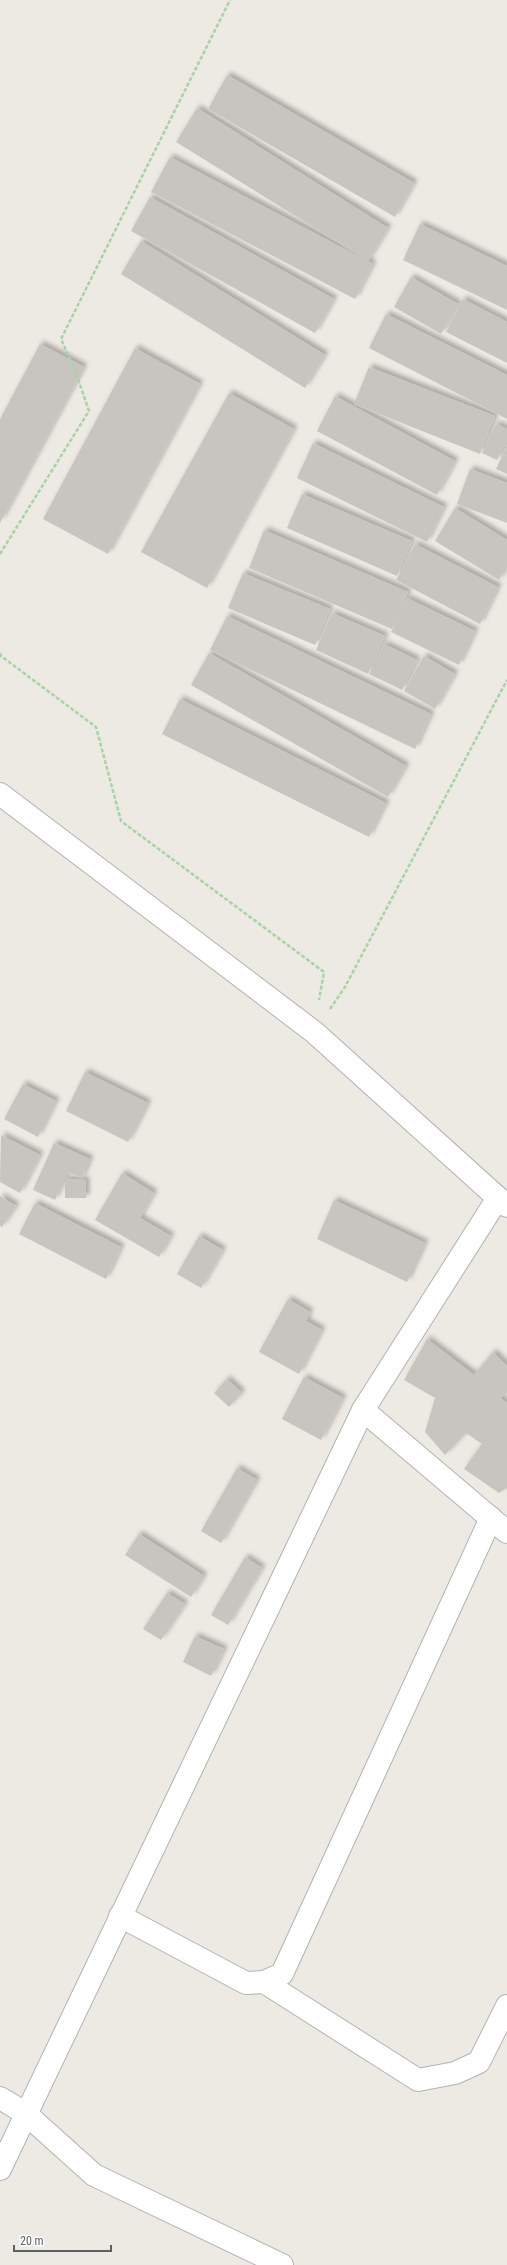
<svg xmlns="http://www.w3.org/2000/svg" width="507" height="2265" font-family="'Roboto Condensed',sans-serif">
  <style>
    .building { fill: #c8c4c0; filter: url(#shadow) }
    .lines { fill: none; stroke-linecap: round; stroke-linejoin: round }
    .minor-casing { stroke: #afb3b5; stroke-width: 24 }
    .path { stroke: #a4d6a4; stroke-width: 2.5; stroke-dasharray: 4 2; stroke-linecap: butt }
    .minor { stroke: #fff; stroke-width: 22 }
  </style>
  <defs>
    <filter id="shadow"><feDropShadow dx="3.5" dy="-3.5" stdDeviation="2" flood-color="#0004"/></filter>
  </defs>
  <rect width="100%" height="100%" fill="#ede9e3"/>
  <g class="building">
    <path d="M227,75L414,183L395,217L208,109Z"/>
    <path d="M197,108L388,228L368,261L176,142Z"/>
    <path d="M170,157L373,264L355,299L151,192Z"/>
    <path d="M150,197L334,299L315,333L131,231Z"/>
    <path d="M420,224L507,266V310L403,260Z"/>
    <path d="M141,241L325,355L305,388L121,274Z"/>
    <path d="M411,277L458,304L441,334L394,307Z"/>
    <path d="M463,299L507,322V363L446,332Z"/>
    <path d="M386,314L507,375V419L369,348Z"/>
    <path d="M40,344L84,367L0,523V419Z"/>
    <path d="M135,348L200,384L108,554L43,519Z"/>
    <path d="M369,367L495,416L480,454L354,404Z"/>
    <path d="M229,393L294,429L207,588L141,552Z"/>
    <path d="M335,396L455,461L437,495L317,431Z"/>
    <path d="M496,424L507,429V440L497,460L482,453Z"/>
    <path d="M313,443L444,507L427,542L297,478Z"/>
    <path d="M507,446V474L496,469Z"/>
    <path d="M470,469L507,483V523L457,504Z"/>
    <path d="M302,494L412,541L397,576L287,528Z"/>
    <path d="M455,508L507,540V567L499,580L435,541Z"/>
    <path d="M264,530L408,592L392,629L249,568Z"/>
    <path d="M415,544L498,587L480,624L396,580Z"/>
    <path d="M243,573L330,609L315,645L228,608Z"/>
    <path d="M407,598L475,631L459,665L391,632Z"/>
    <path d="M332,613L385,636L368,674L316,650Z"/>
    <path d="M227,616L431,714L415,749L210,650Z"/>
    <path d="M384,644L417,660L402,690L369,674Z"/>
    <path d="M209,653L406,766L388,797L191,685Z"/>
    <path d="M424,656L455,674L435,709L404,691Z"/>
    <path d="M180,699L386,803L369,837L162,734Z"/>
    <path d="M85,1072L148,1103L128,1142L66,1111Z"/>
    <path d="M23,1084L56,1101L38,1137L4,1119Z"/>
    <path d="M1,1135L40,1155L20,1193L0,1182Z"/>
    <path d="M54,1143L90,1159L82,1178L67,1172L55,1200L33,1190Z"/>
    <path d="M122,1173L154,1193L140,1218L171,1236L159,1257L95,1220Z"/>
    <path d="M65,1179L86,1180V1198H65Z"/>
    <path d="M0,1196L16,1206L2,1227L0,1226Z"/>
    <path d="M334,1200L425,1243L407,1282L317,1239Z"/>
    <path d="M35,1203L121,1247L106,1279L19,1234Z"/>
    <path d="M199,1236L223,1250L201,1288L177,1274Z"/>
    <path d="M288,1299L310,1312L306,1321L322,1330L299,1374L259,1352Z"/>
    <path d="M427,1339L474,1375L493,1352L507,1366V1393L500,1398L507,1403V1488L499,1493L464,1469L482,1444L466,1433L445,1455L425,1432L435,1398L404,1380Z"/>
    <path d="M304,1377L343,1398L321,1440L282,1419Z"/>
    <path d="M227,1379L242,1393L229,1407L214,1393Z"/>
    <path d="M237,1468L257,1480L221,1543L201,1531Z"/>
    <path d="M139,1534L204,1576L191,1597L125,1555Z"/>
    <path d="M245,1557L262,1568L228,1625L211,1615Z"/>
    <path d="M167,1593L185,1604L161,1640L143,1629Z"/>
    <path d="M195,1636L224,1649L211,1676L183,1662Z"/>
  </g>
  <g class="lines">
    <g class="minor-casing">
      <g id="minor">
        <path d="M0,794L314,1032L507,1206"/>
        <path d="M363,1410L507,1532"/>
        <path d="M120,1916L246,1983L264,1982L282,1974L491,1518"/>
        <path d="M264,1982L418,2080L455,2073L479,2062L507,2006"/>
        <path d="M0,2098L25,2113L94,2175L282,2265"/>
        <path d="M0,2169L363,1410L498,1198"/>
      </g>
    </g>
    <g class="path">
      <path d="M0,554L89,411L76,373L61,339L230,0"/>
      <path d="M0,653L1,656L96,727L121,821L324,972L319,1000"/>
      <path d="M330,1009L345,987L507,680"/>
    </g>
    <use href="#minor" class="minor"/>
  </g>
  <path d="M14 2245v6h97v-6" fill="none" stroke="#5b6163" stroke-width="2"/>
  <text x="20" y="2245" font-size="12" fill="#5b6163" stroke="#ffffff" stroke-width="3" paint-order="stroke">20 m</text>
</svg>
